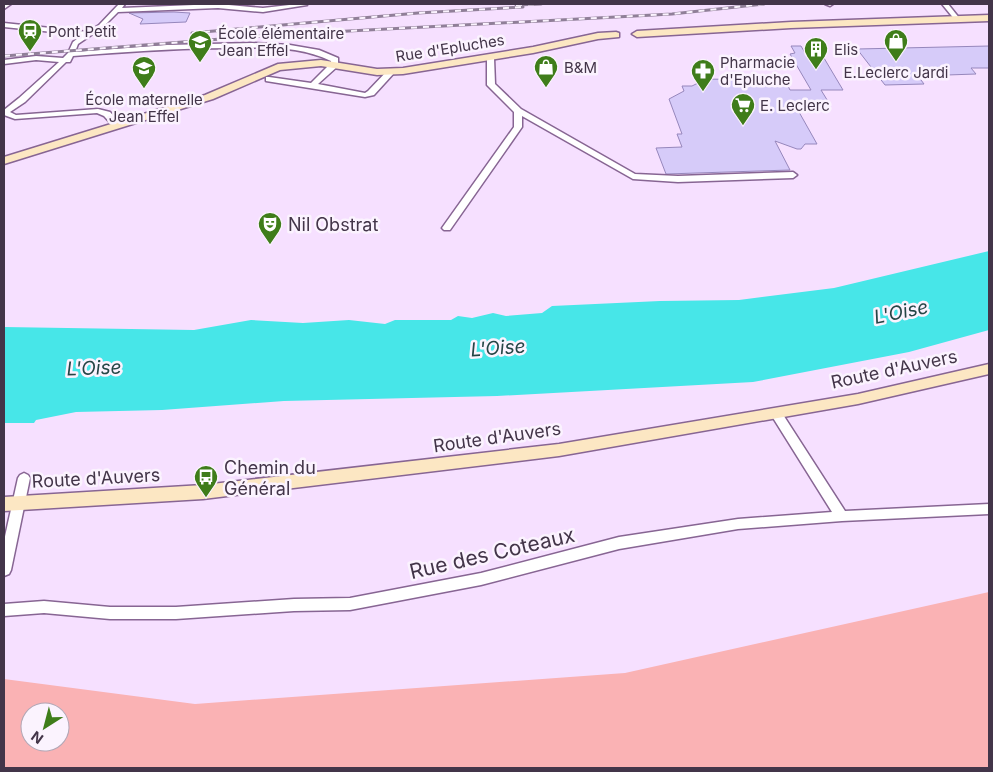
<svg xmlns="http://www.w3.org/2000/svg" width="993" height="772" font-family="Inter,sans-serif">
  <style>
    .green { fill: #fab2b4; fill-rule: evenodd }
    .water { fill: #47e6e8 }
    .building { fill: #d6cbf9; stroke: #9687bc }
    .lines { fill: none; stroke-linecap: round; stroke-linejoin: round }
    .street-casing { stroke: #876593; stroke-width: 3 }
    .secondary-casing { stroke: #876593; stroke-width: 3 }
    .street { fill: #fff; fill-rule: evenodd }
    .secondary { fill: #fce7c3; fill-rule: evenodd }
    .rail-casing { stroke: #907f98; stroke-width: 3 }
    .rail { stroke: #fbf3fe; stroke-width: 2; stroke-dasharray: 6; stroke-linecap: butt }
    .labels { text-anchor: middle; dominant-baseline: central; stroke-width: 5; stroke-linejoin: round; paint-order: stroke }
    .far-poi-label { font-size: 15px; fill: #433549; stroke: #fbf3fe; text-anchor: start }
    .far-street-label { font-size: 15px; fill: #433549; stroke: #fbf3fe }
    .poi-label { font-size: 18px; fill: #433549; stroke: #fbf3fe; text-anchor: start }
    .street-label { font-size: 18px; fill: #433549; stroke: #fbf3fe }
    .water-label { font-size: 19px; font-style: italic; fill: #254546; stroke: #fbf3fe }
    .near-street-label { font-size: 21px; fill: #433549; stroke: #fbf3fe }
  </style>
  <rect width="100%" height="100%" fill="#f6e0ff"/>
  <path class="green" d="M989,592V768H4V679L195,704L625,673ZM30,712H60V742H30Z"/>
  <path class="water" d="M989,251V330L909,352L753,382L497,396L284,401L162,410L76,412L36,420L34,423H4V327L194,330L251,320L303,323L349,320L385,324L395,320H451L458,316L472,318L493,313L506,316L542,313L552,306L660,301L739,300L834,288Z"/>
  <g class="building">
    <path d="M174,12L190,13L186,22L140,24L143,19L129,13Z"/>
    <path d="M791,46H801L805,53H821L843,90H821L829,103H798L802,112H799L817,144H805L801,149H797L775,141L790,170L666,174L656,148L682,147L677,134H682L669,99L684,91L682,86H692L700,82V79L785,80L790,90H811L790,54L795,53Z"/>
    <path d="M989,46V68H971L976,74L918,76L924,84L885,85L857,49Z"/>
  </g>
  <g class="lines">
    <g class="street-casing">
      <g id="street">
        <path d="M4,4H11L4,9Z"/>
        <path d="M119,4H125L122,8L218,4L263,8L298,4L307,5L263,12L218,8L118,12L103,27L78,44L75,52L167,45L252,43L290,45L319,50L338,58V66L318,84L365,93L368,91L388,70L395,72L374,95L365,97L266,81V77H269L311,83L331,63V61C301,46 264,47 230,48C178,48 125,52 73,56L70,62H66L25,102L10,112L16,115L98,109L110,112L120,123V127H114L104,116L97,113L15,119L4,115V110L19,98L59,62L36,60L4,64V60L36,56L63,58L68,53L73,42L82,35L4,27V23L88,32L99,25Z"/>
        <path d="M825,4H833L830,6Z"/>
        <path d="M942,4H948L960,19L959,20H955Z"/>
        <path d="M487,56L494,58L495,84L521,109L635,174L678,176L793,172L797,175L793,178L678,182L633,179L522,116V127L450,230H444L442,228L514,127V112L487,85Z"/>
        <path d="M776,409L780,410L845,511L989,504V514L842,521L738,529L619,549L481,585L350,610L294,611L176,619H110L44,613L4,616V604L44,601L110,607H176L294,599L350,598L481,573L619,537L738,519L832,512L770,413L772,410Z"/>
        <path d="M24,473L28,475L30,478L11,570L9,574L4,576V541L18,478L20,475Z"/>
      </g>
    </g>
    <g class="secondary-casing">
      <g id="secondary">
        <path d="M989,15V21L791,28L637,37L632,34L637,31L791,22Z"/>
        <path d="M616,32L619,33V37L598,39L533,53L403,74L377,75L321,66L280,70L213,99L4,164V157L205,95L278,64L321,60L377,69L403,68L533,47L598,33Z"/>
        <path d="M989,364V374L858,404L559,456L203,499L4,511V497L203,485L559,444L858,394Z"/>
      </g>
    </g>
    <use href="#street" class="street"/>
    <use href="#secondary" class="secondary"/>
    <g class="rail-casing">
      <g id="rail">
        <path d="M516,5L541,4"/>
        <path d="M192,33L418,13L523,7"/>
        <path d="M4,56L273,35L672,14L764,4"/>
      </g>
    </g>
    <use href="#rail" class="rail"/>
  </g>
  <defs>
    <g id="station-pin" transform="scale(1.25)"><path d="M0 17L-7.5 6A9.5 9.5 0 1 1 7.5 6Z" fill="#3f7d1a" stroke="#fbf3fe"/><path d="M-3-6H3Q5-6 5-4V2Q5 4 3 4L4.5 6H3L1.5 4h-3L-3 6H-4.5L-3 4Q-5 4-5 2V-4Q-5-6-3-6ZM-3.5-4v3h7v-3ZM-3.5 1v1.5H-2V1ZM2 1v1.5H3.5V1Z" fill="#fff"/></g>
    <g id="shop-pin" transform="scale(1.25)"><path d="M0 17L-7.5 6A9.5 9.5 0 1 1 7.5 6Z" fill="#3f7d1a" stroke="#fbf3fe"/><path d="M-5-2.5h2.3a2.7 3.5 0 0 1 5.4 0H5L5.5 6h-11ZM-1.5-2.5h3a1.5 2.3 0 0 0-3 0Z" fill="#fff"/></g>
    <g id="school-pin" transform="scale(1.25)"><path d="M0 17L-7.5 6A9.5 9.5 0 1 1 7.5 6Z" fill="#3f7d1a" stroke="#fbf3fe"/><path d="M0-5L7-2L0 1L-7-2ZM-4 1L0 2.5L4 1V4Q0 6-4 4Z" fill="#fff"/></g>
    <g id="building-pin" transform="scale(1.25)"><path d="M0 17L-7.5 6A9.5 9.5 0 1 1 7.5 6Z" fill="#3f7d1a" stroke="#fbf3fe"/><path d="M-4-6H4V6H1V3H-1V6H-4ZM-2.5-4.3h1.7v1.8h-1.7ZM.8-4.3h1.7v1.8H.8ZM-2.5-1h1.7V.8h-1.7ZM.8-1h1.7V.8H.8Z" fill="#fff"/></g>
    <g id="pharmacy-pin" transform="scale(1.25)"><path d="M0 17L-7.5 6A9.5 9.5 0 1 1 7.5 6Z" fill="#3f7d1a" stroke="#fbf3fe"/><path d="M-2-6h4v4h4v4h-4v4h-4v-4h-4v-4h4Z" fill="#fff"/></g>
    <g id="supermarket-pin" transform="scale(1.25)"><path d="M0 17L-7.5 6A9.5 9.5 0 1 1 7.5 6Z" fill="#3f7d1a" stroke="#fbf3fe"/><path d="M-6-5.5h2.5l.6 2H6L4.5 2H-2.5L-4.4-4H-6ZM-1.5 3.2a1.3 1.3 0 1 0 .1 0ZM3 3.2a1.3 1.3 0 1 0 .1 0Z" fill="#fff"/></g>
    <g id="theatre-pin" transform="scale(1.25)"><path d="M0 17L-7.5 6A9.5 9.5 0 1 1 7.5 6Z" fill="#3f7d1a" stroke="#fbf3fe"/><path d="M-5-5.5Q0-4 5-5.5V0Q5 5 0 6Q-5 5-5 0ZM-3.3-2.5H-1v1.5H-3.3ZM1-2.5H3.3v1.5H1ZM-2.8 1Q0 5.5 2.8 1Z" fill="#fff"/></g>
    <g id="bus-pin" transform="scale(1.25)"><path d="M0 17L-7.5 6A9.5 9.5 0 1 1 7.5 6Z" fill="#3f7d1a" stroke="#fbf3fe"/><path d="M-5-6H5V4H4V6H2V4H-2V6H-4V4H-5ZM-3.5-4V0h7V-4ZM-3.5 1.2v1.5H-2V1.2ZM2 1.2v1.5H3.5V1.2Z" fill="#fff"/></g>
  </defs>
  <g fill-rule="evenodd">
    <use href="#station-pin" x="30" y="31"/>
    <use href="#shop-pin" x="896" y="41"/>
    <use href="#school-pin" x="200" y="42"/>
    <use href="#building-pin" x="816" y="49"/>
    <use href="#shop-pin" x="546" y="67"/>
    <use href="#school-pin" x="144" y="68"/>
    <use href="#pharmacy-pin" x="703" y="71"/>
    <use href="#supermarket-pin" x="743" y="105"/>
    <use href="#theatre-pin" x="270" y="224"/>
    <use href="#bus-pin" x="206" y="477"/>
  </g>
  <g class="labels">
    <g class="far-poi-label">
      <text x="48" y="31">Pont Petit</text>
      <text x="218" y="33">École élémentaire<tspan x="218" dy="17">Jean Effel</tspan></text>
      <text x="834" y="49">Elis</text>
      <text x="720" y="62">Pharmacie<tspan x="720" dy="17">d'Epluche</tspan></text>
      <text x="564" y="67">B&amp;M</text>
      <text x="896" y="72" text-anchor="middle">E.Leclerc Jardi</text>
      <text x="144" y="99" text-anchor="middle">École maternelle<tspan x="144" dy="17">Jean Effel</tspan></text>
      <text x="760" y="105">E. Leclerc</text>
    </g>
    <g class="far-street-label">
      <text transform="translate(450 48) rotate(-9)">Rue d'Epluches</text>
    </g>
    <g class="poi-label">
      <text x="288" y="224">Nil Obstrat</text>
      <text x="224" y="467">Chemin du<tspan x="224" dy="21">Général</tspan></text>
    </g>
    <g class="street-label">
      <text transform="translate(894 369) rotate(-12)">Route d'Auvers</text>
      <text transform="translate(497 437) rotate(-8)">Route d'Auvers</text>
      <text transform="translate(96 478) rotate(-3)">Route d'Auvers</text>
    </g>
    <g class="water-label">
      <text transform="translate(901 312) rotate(-12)">L'Oise</text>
      <text transform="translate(498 348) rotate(-4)">L'Oise</text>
      <text transform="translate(94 368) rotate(-2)">L'Oise</text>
    </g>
    <g class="near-street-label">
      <text transform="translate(492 553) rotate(-13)">Rue des Coteaux</text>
    </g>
  </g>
  <rect width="993" height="772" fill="none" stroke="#433549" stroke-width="10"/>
  <g transform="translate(45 727) rotate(216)"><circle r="24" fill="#fbf3fe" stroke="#b1a7b6"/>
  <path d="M0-4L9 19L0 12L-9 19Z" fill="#3f7d1a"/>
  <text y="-8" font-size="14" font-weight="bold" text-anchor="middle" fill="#433549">N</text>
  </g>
</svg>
